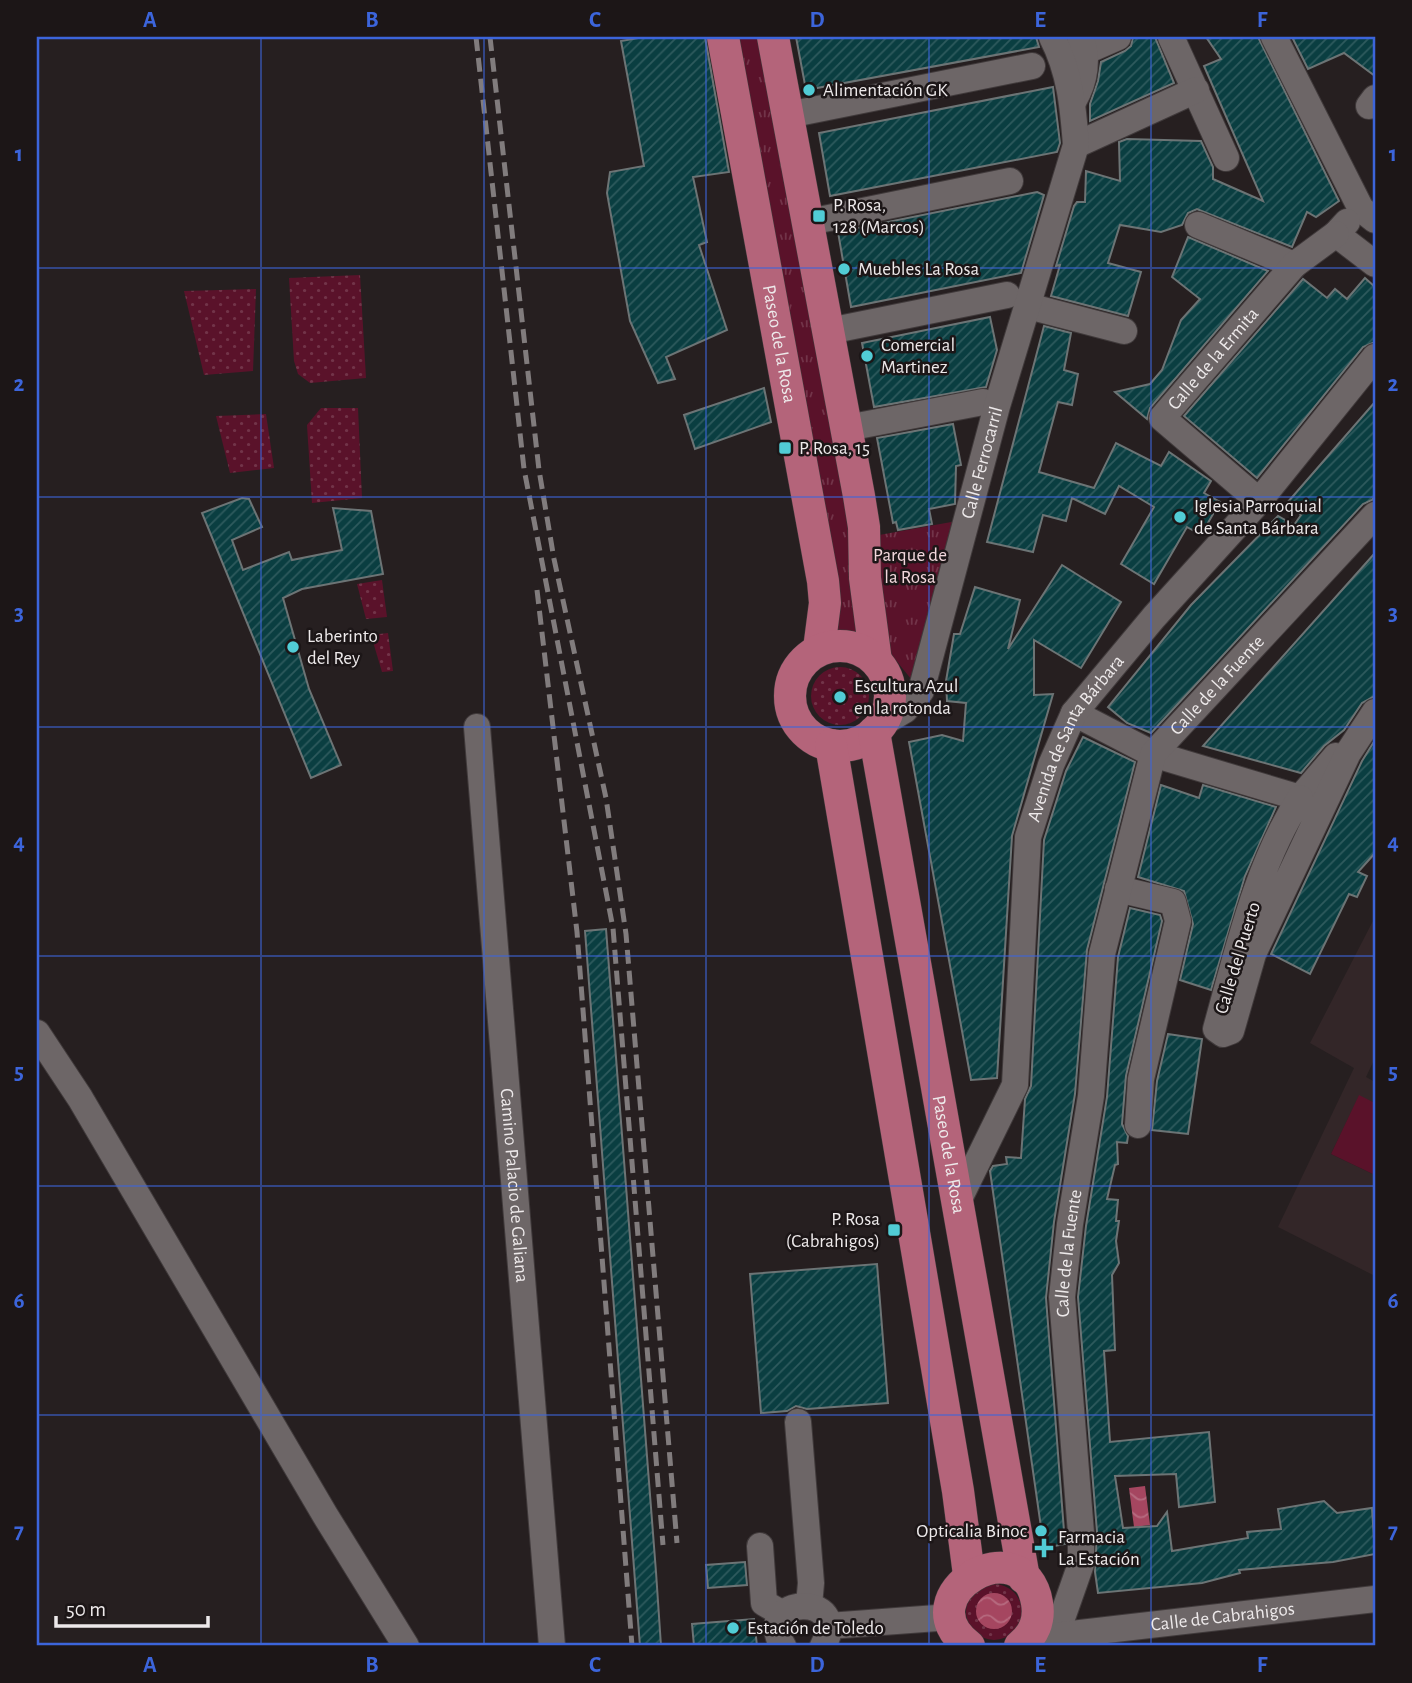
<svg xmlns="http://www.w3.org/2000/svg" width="1412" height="1683" font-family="'Alegreya Sans',sans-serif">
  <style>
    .built { fill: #332628 }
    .grass { fill: url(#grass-dots) }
    .park { fill: url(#park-tufts) }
    .pitch { fill: #5a122a }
    .water { fill: url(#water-waves) }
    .building { fill: url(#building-hatch); stroke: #6c7475; stroke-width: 2 }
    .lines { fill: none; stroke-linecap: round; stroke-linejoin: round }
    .minor-casing { stroke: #403a3b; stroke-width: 28 }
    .major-casing { stroke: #403a3b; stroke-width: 33 }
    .minor { stroke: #6d6667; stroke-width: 26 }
    .major { stroke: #b4647a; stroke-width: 32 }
    .rail { stroke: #817c7d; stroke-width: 5; stroke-dasharray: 14 7; stroke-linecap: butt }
    .grid { fill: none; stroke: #3c65db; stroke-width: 2; stroke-opacity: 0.55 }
    .poi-dot { fill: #51ccd5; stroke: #1c1617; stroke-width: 2.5 }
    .labels { text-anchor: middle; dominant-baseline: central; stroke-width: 5; stroke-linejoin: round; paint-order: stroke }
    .poi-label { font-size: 19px; fill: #ede9ea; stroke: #1c1617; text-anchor: start }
    .street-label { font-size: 19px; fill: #ede9ea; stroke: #1c1617 }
    .park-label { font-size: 19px; fill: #f2d7dc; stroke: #1c1617 }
    .neatline { fill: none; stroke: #3c65db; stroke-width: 2.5 }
    .grid-label { font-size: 23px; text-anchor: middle; font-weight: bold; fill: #3c65db }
  </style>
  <defs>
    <pattern id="grass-dots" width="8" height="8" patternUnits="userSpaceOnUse" patternTransform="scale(1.75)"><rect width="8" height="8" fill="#5a122a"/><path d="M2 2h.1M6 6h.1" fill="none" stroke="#723449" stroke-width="1.8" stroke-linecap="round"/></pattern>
    <pattern id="park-tufts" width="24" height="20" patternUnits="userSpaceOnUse" patternTransform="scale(1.75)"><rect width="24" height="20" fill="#5a122a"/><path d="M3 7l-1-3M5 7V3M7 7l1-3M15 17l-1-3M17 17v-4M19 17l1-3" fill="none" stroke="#723449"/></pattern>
    <pattern id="water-waves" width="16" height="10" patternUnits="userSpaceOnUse" patternTransform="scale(1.75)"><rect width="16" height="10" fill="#a54660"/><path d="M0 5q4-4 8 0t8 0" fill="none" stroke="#b66a7f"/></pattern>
    <pattern id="building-hatch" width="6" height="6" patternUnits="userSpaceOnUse" patternTransform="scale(1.75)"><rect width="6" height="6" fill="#0a3e41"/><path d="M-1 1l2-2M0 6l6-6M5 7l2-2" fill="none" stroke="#2e5a5d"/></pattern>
  </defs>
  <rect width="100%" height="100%" fill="#261f20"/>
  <path class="built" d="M1375,917V1058L1366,1077L1375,1082V1103L1359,1096L1331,1154L1375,1175V1276L1278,1227L1354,1068L1310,1043Z"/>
  <g class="grass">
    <path d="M360,275L366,378L310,383L298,374L294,361L289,278Z"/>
    <path d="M256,289L253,371L204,375L184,291Z"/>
    <path d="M321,408H358L362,498L312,503L307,425Z"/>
    <path d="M266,414L274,468L230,473L216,416Z"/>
    <path d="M382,580L387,617L366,619L357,584Z"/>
    <path d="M388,633L393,671L382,672L371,635Z"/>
    <circle cx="840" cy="696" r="29"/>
    <circle cx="994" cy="1612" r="28"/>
  </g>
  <g class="park">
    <path d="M727,37H765L841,430L864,635L829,631Z"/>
    <path d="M957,521L921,691L889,652L868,537Z"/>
  </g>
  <path class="pitch" d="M1359,1095L1375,1103V1175L1331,1154Z"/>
  <g class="water">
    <path d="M1145,1486L1150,1525L1134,1527L1129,1488Z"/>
    <circle cx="994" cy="1611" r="18"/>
  </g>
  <g class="building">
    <path d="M644,37H705L729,172L693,177L707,242L699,245L727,330L666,357L675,379L658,383L630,321L607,193L610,172L644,166L621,41Z"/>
    <path d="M796,37H1036L1039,47L806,90Z"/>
    <path d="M1133,37H1155L1174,83L1090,121V104L1098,81L1101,62L1125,51L1131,46Z"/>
    <path d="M1206,37H1258L1339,201L1316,217L1307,212L1292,247L1197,209L1188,213L1182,225L1161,232L1120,225L1108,263L1141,272L1128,316L1051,296L1060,265L1056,266L1074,206L1077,202H1085L1086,171L1120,181L1119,142L1127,139L1201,141L1213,167V179L1263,201L1204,66L1221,59Z"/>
    <path d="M1292,37H1375V76L1344,53L1308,69Z"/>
    <path d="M1053,87L1060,143L1057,152L830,196L819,133Z"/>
    <path d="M1037,192L1044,195L1021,273L851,307L838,232Z"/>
    <path d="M1188,237L1268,271L1150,408L1147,419L1115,392L1150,384L1162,370L1181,320L1200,299L1172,277Z"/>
    <path d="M1365,278L1375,287V342L1363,347L1257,478L1184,416L1303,279L1327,298L1335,289L1347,299Z"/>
    <path d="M990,317L997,350L986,387L874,407L862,343Z"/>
    <path d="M1044,326L1071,333L1064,370L1078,374L1072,405L1058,402L1039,472L1094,488L1116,443L1161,466L1169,452L1211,481L1204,493L1220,502L1201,535L1187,527L1154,584L1121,564L1154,507L1119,486L1105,514L1072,498L1066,521L1043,515L1033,552L987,542Z"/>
    <path d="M764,388L771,422L695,449L684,415Z"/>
    <path d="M1375,402V496L1372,500L1363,504L1151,733L1127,723L1108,707L1191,605L1278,516L1294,525L1301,515L1287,503Z"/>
    <path d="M953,424L961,465L956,466L955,504L929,509L932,524L898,530L896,522L893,523L877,438Z"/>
    <path d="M242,498L249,499L262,527L232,540L243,570L289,552L292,560L342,550L333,508L371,511L383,574L302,589L283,598L309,689L341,765L311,778L202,513Z"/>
    <path d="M1375,553V696L1362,703L1344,730L1324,746L1301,773L1203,746Z"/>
    <path d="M1062,565L1121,602L1081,668L1034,640V695L1053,694L1012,836L997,1078L971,1080L909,742L942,735L963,741L966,703L947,701L946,681L954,634H960L975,587L1020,600L1008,649Z"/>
    <path d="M1083,737L1135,762L1087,950L1075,1094L1054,1222L1046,1298L1065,1544L1044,1548L990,1171L993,1166L1007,1164L1006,1157L1021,1158L1025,1099L1031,1086L1044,840L1066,771Z"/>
    <path d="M1375,740V853L1358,872L1367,876L1357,897L1349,894L1310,974L1271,954L1362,761Z"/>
    <path d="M1161,785L1199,798L1203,785L1276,807L1245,876L1211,990L1180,980L1193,924L1184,891L1138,877Z"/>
    <path d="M1130,908L1160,915L1162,921L1126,1076L1122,1124L1128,1136L1127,1143L1117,1142L1118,1164L1115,1165L1107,1199L1118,1200L1116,1221H1119L1116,1241L1119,1263L1112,1275L1115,1350L1104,1351L1110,1442L1209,1432L1215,1502L1179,1507L1176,1474L1115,1476L1123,1528L1157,1526L1167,1512L1172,1551L1248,1538L1247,1532L1281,1529L1278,1509L1324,1501L1337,1513L1372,1508L1375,1554L1333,1562L1239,1570L1240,1573L1202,1583L1098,1593L1095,1572L1097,1532L1078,1297L1086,1226L1107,1097L1118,957Z"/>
    <path d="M606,929L656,1572L661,1646H640L585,931Z"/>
    <path d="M1168,1034L1202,1039L1188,1134L1152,1130L1157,1081Z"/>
    <path d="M877,1264L888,1403L807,1409L796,1406L787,1411L761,1413L750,1274Z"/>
    <path d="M745,1562L747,1585L708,1588L706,1565Z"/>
    <path d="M754,1619L757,1646H694L692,1624Z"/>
  </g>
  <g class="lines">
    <g class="minor-casing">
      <g id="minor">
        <path d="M1171,37L1226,158"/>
        <path d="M1274,37L1361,209L1375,220"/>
        <path d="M1086,51L1118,37"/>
        <path d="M1074,100C1085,81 1089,57 1080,37"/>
        <path d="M1369,106L1375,98"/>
        <path d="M788,115L1032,66"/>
        <path d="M1076,145L1196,90"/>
        <path d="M809,222L1010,181"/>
        <path d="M1347,222L1336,234L1375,264"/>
        <path d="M1198,225L1294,265"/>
        <path d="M1028,306L1124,331"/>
        <path d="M829,331L1007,295"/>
        <path d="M847,428L983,402"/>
        <path id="s1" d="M1259,501L1162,418L1294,265L1336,234"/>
        <path d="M1074,713L1153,754L1300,798L1336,756"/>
        <path id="s2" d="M881,724L905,710L921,691L997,406L1076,145C1073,106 1070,72 1052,37"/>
        <path id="s3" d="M477,727L552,1646"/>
        <path d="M1300,798C1256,867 1238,951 1216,1029L1223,1034L1231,1031L1253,954L1348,753L1375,712"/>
        <path d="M1118,889L1173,902L1178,921L1141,1079L1138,1125"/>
        <path d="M37,1033L80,1098L325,1515L406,1646"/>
        <path id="s4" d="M959,1199L1015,1085L1028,837L1051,765L1074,713L1154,617L1259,501L1375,357"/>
        <path d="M798,1422L811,1583L809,1605"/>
        <path d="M760,1546L764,1603L783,1614"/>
        <path id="s5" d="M1062,1618L1081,1564V1533L1062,1297L1070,1224L1091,1096L1102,954L1153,754L1375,515"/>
        <path d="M828,1626L951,1617"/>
        <path id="s6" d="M1028,1639L1375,1599"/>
        <path d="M783,1646C752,1595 853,1591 823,1646"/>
      </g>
    </g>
    <g class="major-casing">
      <g id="major">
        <path id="s7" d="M723,37L823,581L825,603L819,649"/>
        <path d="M773,37L859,496L864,527L865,578L876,661"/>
        <circle cx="840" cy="696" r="50"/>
        <path id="s8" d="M874,732L1024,1578"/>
        <path d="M831,745L958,1491L969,1575"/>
        <path d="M969,1646C902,1595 1024,1524 1037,1603C1040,1620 1034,1635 1020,1646"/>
      </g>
    </g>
    <use href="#minor" class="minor"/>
    <use href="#major" class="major"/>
    <g class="rail">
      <path d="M476,37L524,469L613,928L663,1545"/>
      <path d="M490,37L539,470L554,559L606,798L626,934L677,1543"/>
      <path d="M537,590L577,932L632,1646"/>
    </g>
  </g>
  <path class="grid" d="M261,37V1646M484,37V1646M706,37V1646M929,37V1646M1151,37V1646M37,268H1375M37,497H1375M37,727H1375M37,956H1375M37,1186H1375M37,1415H1375"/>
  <g class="poi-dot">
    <circle cx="809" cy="90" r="7"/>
    <rect x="812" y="209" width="14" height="14" rx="3.5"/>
    <circle cx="844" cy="269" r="7"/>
    <circle cx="867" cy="356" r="7"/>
    <rect x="778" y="441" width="14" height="14" rx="3.5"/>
    <circle cx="1180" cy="517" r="7"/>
    <circle cx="293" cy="647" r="7"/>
    <circle cx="840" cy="697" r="7"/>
    <rect x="887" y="1223" width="14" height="14" rx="3.5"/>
    <circle cx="1041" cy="1531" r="7"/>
    <path d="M1040.5 1537.5h7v7h7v7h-7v7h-7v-7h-7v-7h7z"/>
    <circle cx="733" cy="1628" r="7"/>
  </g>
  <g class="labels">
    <g class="poi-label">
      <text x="823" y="90">Alimentación GK</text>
      <text x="833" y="205">P. Rosa,<tspan x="833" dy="22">128 (Marcos)</tspan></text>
      <text x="858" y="269">Muebles La Rosa</text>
      <text x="881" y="345">Comercial<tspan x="881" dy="22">Martinez</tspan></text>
      <text x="799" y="448">P. Rosa, 15</text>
      <text x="1194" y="506">Iglesia Parroquial<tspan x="1194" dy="22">de Santa Bárbara</tspan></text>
      <text x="307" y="636">Laberinto<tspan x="307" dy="22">del Rey</tspan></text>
      <text x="854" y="686">Escultura Azul<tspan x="854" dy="22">en la rotonda</tspan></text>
      <text x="880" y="1219" text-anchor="end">P. Rosa<tspan x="880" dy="22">(Cabrahigos)</tspan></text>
      <text x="1027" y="1531" text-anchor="end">Opticalia Binoc</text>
      <text x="1058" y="1537">Farmacia<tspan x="1058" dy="22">La Estación</tspan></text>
      <text x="747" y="1628">Estación de Toledo</text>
    </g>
    <g class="street-label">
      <text stroke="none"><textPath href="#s7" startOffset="312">Paseo de la Rosa</textPath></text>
      <text stroke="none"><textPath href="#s1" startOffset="206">Calle de la Ermita</textPath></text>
      <text stroke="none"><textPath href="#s2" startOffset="289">Calle Ferrocarril</textPath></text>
      <text stroke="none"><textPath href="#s5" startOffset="971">Calle de la Fuente</textPath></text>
      <text stroke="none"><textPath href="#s4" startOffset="486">Avenida de Santa Bárbara</textPath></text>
      <text transform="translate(1238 958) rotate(-73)">Calle del Puerto</text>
      <text stroke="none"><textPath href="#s8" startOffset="429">Paseo de la Rosa</textPath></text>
      <text stroke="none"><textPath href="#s3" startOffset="460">Camino Palacio de Galiana</textPath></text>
      <text stroke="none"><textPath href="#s5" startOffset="369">Calle de la Fuente</textPath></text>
      <text stroke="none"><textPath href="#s6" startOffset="196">Calle de Cabrahigos</textPath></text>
    </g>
    <g class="park-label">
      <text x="910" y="555">Parque de<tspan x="910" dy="22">la Rosa</tspan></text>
    </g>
  </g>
  <rect width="1412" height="1683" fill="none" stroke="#1c1617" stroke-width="77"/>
  <path d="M56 1616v10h152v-10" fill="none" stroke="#ede9ea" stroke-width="3.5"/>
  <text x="66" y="1616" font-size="21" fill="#ede9ea" stroke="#1c1617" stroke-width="5" paint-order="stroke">50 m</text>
  <rect x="38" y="38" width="1336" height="1606" class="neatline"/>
  <g class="grid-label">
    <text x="150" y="27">A</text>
    <text x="372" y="27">B</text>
    <text x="595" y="27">C</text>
    <text x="817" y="27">D</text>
    <text x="1040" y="27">E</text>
    <text x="1262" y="27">F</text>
    <text x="19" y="161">1</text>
    <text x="1393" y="161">1</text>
    <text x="19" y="391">2</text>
    <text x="1393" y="391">2</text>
    <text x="19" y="620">3</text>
    <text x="1393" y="620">3</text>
    <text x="19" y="849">4</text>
    <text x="1393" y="849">4</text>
    <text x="19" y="1079">5</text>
    <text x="1393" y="1079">5</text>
    <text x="19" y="1308">6</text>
    <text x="1393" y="1308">6</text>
    <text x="19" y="1538">7</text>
    <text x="1393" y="1538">7</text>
    <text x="150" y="1672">A</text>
    <text x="372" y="1672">B</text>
    <text x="595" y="1672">C</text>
    <text x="817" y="1672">D</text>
    <text x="1040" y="1672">E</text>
    <text x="1262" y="1672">F</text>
  </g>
</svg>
